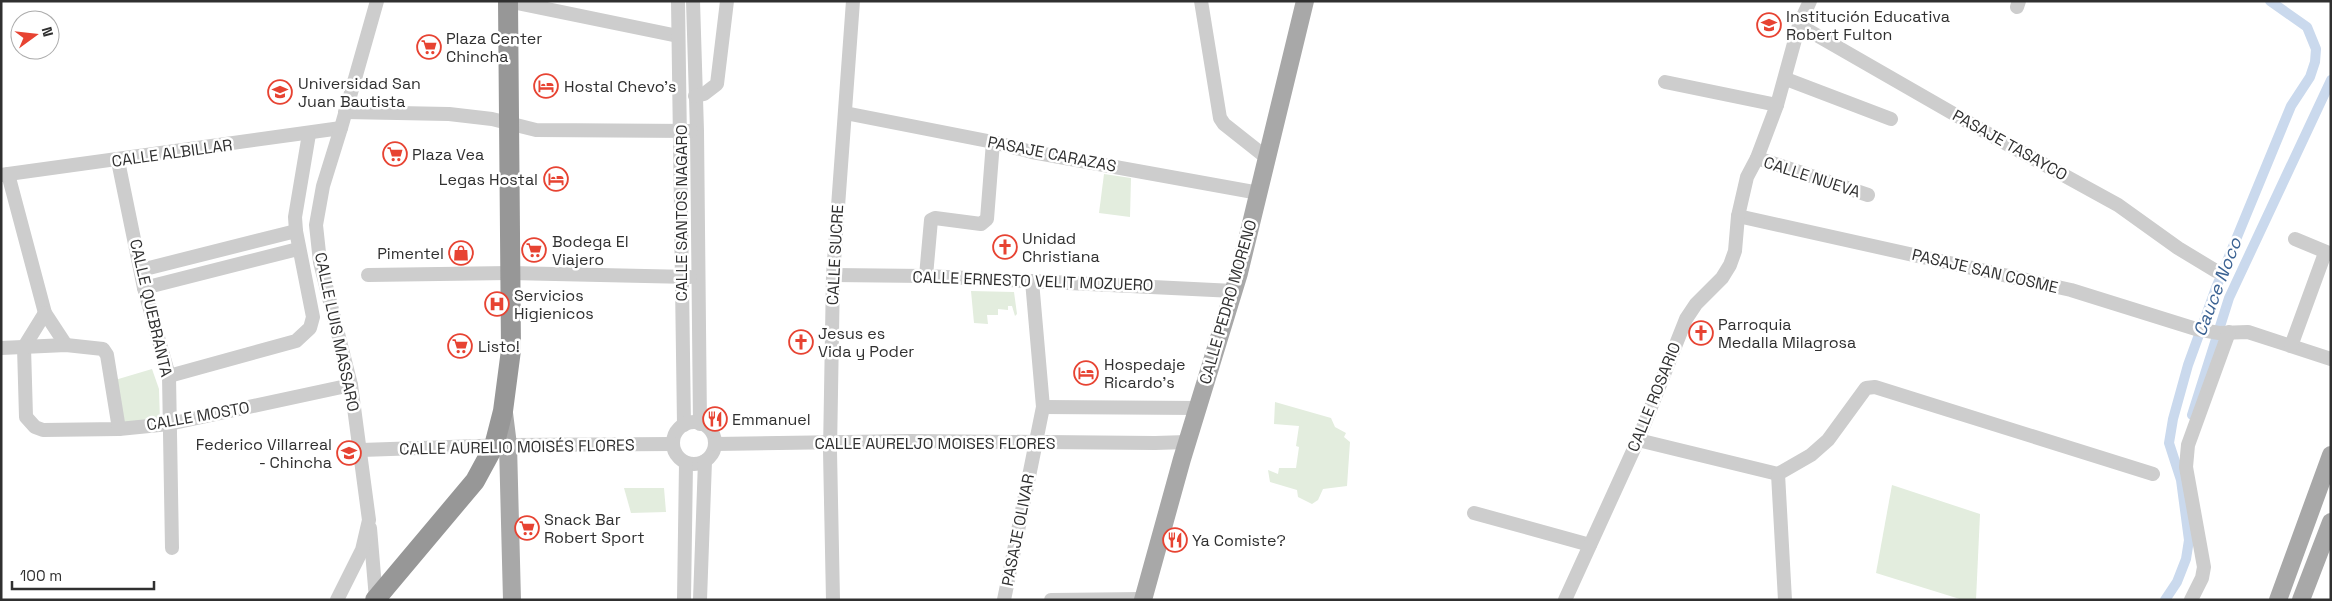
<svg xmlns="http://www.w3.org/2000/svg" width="2332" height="601" font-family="'Space Grotesk',sans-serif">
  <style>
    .green { fill: #e3edde }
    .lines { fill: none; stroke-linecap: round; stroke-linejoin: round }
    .canal { stroke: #cad9ed; stroke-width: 10 }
    .minor { stroke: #cdcdcd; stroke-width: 14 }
    .major { stroke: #a8a8a8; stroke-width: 18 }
    .highway { stroke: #979797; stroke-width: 20 }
    .labels { text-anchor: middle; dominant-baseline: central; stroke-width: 5; stroke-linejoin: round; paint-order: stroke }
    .poi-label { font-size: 16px; fill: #303030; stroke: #fff; text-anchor: start }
    .street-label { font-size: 16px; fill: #303030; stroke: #fff }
    .water-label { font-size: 18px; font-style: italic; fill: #3c6393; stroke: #fff }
  </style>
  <rect width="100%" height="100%" fill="#fff"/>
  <g class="green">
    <path d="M1104,174L1131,178L1130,217L1099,213Z"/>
    <path d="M971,291L1014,292L1017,314L1015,316L1012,306H1008V310L998,309V315H987L988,324L974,323Z"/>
    <path d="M152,369L159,389L160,422L125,427L115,380Z"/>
    <path d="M1275,402L1331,418L1335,427L1346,433L1344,437L1350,442L1347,486L1323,489L1318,500L1312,504L1298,497L1297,490L1270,482L1268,470L1278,474L1279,468H1296L1299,447L1296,446L1299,426L1274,424Z"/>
    <path d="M1892,485L1980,514L1976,600H1963L1876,573Z"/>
    <path d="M624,488H664L666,512L631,513Z"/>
  </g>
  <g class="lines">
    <g class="canal">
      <path d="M2192,415L2229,298L2331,80"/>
      <path d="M2165,600L2177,582L2186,559L2189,540L2181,480L2169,443L2173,419L2188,365L2216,288L2291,106L2310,77L2315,62L2316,49L2307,27L2270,1"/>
    </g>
    <g class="minor">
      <path d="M508,1L678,36"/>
      <path d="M678,1L684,425"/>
      <path d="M693,1L697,131L700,424"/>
      <path d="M1201,1L1220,118L1224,124L1267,158"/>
      <path d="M2017,7L2019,1"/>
      <path d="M1799,25L1994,137L2118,205L2178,248L2216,271"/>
      <path d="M1786,79L1891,119"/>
      <path d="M1665,82L1777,105"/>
      <path d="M695,96L704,94L717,84L727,1"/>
      <path d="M345,112L449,114L492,119L536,130L691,131"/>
      <path d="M845,113L993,142L1032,152L1259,193"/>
      <path d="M1757,158L1868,195"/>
      <path d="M118,161L144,288L169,376L172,548"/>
      <path d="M8,174L45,313L66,345"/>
      <path d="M1,175L341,128"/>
      <path d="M1738,216L2071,290L2196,329L2219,333L2248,332L2331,359"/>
      <path d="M2295,239L2331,254"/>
      <path d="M141,270L296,231"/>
      <path d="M368,275L510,273L690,277"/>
      <path d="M833,275L926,276L1234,291"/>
      <path d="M926,276L931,220L935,218L981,224L987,219L993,142"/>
      <path d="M144,288L298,249"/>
      <path d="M45,313L24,347L26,417L35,427L43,430L119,429L169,424L351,385"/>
      <path d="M2291,346L2325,253"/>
      <path d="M1,348L66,345L103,349L107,355L119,429"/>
      <path d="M169,376L296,341L310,328L313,317L296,231L295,217L309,134"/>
      <path d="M1043,407L1198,408"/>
      <circle cx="694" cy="443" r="21"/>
      <path d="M1638,440L1778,474"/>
      <path d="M715,444L910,441L1155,443L1187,442"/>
      <path d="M361,450L508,445L673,444"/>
      <path d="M1474,513L1590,545"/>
      <path d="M370,528L376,599"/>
      <path d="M337,600L362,550L369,520L351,385L320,262L316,225L323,186L341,128L377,1"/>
      <path d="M684,600L686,463"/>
      <path d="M700,600L705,461"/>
      <path d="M833,600L830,451L833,275L853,1"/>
      <path d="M1004,600L1043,407L1032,281"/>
      <path d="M1051,600L1143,599"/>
      <path d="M1565,600L1638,440L1686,319L1696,304L1722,278L1730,265L1735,251L1738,216L1747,177L1757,158L1777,105L1799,25L1810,1"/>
      <path d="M1785,600L1778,474L1811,455L1828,440L1866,388L1875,387L2153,474"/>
      <path d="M2191,600L2202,578L2204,567L2186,467L2188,445L2229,332"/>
    </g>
    <g class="major">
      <path d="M504,413L508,445L512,600"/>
      <path d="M1143,600L1182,459L1239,273L1305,1"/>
      <path d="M2278,600L2331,455"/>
      <path d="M2301,600L2331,522"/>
    </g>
    <path class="highway" d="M375,600L475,481L494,446L503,411L511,350L508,1"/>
  </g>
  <defs>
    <g id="school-ring" transform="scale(1.25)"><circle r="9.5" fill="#fff" stroke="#e74332" stroke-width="1.5"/><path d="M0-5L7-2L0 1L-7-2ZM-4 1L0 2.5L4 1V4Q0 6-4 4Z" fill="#e74332"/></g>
    <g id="supermarket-ring" transform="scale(1.25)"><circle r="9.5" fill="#fff" stroke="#e74332" stroke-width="1.5"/><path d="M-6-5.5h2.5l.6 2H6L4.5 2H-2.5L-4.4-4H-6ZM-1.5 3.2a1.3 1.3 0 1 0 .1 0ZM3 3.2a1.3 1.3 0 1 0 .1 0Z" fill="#e74332"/></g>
    <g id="hotel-ring" transform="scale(1.25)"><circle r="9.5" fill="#fff" stroke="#e74332" stroke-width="1.5"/><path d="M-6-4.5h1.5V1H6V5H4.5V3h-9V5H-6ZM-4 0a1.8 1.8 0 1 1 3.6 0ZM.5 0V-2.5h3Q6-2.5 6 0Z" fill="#e74332"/></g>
    <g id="university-ring" transform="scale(1.25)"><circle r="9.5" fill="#fff" stroke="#e74332" stroke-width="1.5"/><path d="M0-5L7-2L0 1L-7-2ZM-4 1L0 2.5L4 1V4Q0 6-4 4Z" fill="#e74332"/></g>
    <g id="church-ring" transform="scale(1.25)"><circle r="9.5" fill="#fff" stroke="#e74332" stroke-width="1.5"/><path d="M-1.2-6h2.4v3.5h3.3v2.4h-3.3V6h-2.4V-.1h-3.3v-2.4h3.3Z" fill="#e74332"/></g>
    <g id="shop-ring" transform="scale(1.25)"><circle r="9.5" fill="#fff" stroke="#e74332" stroke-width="1.5"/><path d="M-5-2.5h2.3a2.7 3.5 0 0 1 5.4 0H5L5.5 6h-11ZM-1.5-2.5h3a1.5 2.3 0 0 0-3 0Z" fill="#e74332"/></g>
    <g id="hospital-ring" transform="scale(1.25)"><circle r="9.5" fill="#fff" stroke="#e74332" stroke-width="1.5"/><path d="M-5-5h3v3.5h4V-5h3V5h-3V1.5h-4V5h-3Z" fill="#e74332"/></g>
    <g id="restaurant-ring" transform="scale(1.25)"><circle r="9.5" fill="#fff" stroke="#e74332" stroke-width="1.5"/><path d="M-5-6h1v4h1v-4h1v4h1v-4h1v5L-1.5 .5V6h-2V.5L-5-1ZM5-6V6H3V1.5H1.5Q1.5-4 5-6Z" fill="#e74332"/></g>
  </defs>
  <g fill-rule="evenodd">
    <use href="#school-ring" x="1769" y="25"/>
    <use href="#supermarket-ring" x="429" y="47"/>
    <use href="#hotel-ring" x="546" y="86"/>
    <use href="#university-ring" x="280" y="92"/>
    <use href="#supermarket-ring" x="395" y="154"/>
    <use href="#hotel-ring" x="556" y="179"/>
    <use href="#church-ring" x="1005" y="247"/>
    <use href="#supermarket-ring" x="534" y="250"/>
    <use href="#shop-ring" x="461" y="253"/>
    <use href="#hospital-ring" x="497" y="304"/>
    <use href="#church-ring" x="1701" y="333"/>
    <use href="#church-ring" x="801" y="342"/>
    <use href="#supermarket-ring" x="460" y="346"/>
    <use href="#hotel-ring" x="1086" y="373"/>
    <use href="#restaurant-ring" x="715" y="419"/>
    <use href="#school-ring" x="349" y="453"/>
    <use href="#supermarket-ring" x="527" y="528"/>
    <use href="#restaurant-ring" x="1175" y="540"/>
  </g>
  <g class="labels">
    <g class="poi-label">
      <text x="1786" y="16">Institución Educativa<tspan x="1786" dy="18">Robert Fulton</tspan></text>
      <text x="446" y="38">Plaza Center<tspan x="446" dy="18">Chincha</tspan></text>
      <text x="298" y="83">Universidad San<tspan x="298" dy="18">Juan Bautista</tspan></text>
      <text x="564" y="86">Hostal Chevo's</text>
      <text x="412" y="154">Plaza Vea</text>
      <text x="538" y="179" text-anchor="end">Legas Hostal</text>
      <text x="1022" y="238">Unidad<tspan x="1022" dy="18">Christiana</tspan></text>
      <text x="552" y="241">Bodega El<tspan x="552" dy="18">Viajero</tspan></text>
      <text x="444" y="253" text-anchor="end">Pimentel</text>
      <text x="514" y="295">Servicios<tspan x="514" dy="18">Higienicos</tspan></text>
      <text x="1718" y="324">Parroquia<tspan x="1718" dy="18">Medalla Milagrosa</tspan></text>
      <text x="818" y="333">Jesus es<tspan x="818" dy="18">Vida y Poder</tspan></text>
      <text x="478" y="346">Listo!</text>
      <text x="1104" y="364">Hospedaje<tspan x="1104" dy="18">Ricardo's</tspan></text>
      <text x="732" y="419">Emmanuel</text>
      <text x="332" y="444" text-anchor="end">Federico Villarreal<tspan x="332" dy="18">- Chincha</tspan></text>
      <text x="544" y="519">Snack Bar<tspan x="544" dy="18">Robert Sport</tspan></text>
      <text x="1192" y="540">Ya Comiste?</text>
    </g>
    <g class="street-label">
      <text transform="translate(2010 145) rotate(29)">PASAJE TASAYCO</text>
      <text transform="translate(172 153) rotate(-8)">CALLE ALBILLAR</text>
      <text transform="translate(1052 154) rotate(11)">PASAJE CARAZAS</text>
      <text transform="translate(1812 177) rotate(18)">CALLE NUEVA</text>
      <text transform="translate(681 213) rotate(-90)">CALLE SANTOS NAGARO</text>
      <text transform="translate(835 255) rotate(-87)">CALLE SUCRE</text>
      <text transform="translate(1985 271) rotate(13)">PASAJE SAN COSME</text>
      <text transform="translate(1033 281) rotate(2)">CALLE ERNESTO VELIT MOZUERO</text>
      <text transform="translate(1228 302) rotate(-74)">CALLE PEDRO MORENO</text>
      <text transform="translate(151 308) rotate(77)">CALLE QUEBRANTA</text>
      <text transform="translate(337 332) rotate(78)">CALLE LUIS MASSARO</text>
      <text transform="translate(1654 397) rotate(-68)">CALLE ROSARIO</text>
      <text transform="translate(198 416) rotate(-10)">CALLE MOSTO</text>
      <text x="935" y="443">CALLE AURELJO MOISES FLORES</text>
      <text transform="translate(517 447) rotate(-1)">CALLE AURELIO MOISÉS FLORES</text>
      <text transform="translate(1018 530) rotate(-79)">PASAJE OLIVAR</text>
    </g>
    <g class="water-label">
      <text transform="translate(2217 287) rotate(-69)">Cauce Noco</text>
    </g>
  </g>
  <rect width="2332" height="601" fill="none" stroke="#303030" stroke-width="5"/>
  <g transform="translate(35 35) rotate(75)"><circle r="24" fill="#ffffff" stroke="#acacac"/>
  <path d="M0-4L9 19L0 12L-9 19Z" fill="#e74332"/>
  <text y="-8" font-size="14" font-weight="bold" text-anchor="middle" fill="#303030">N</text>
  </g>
  <path d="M12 581v8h142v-8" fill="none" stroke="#303030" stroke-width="2.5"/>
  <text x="20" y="581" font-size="15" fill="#303030" stroke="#ffffff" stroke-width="4" paint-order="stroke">100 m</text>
</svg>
